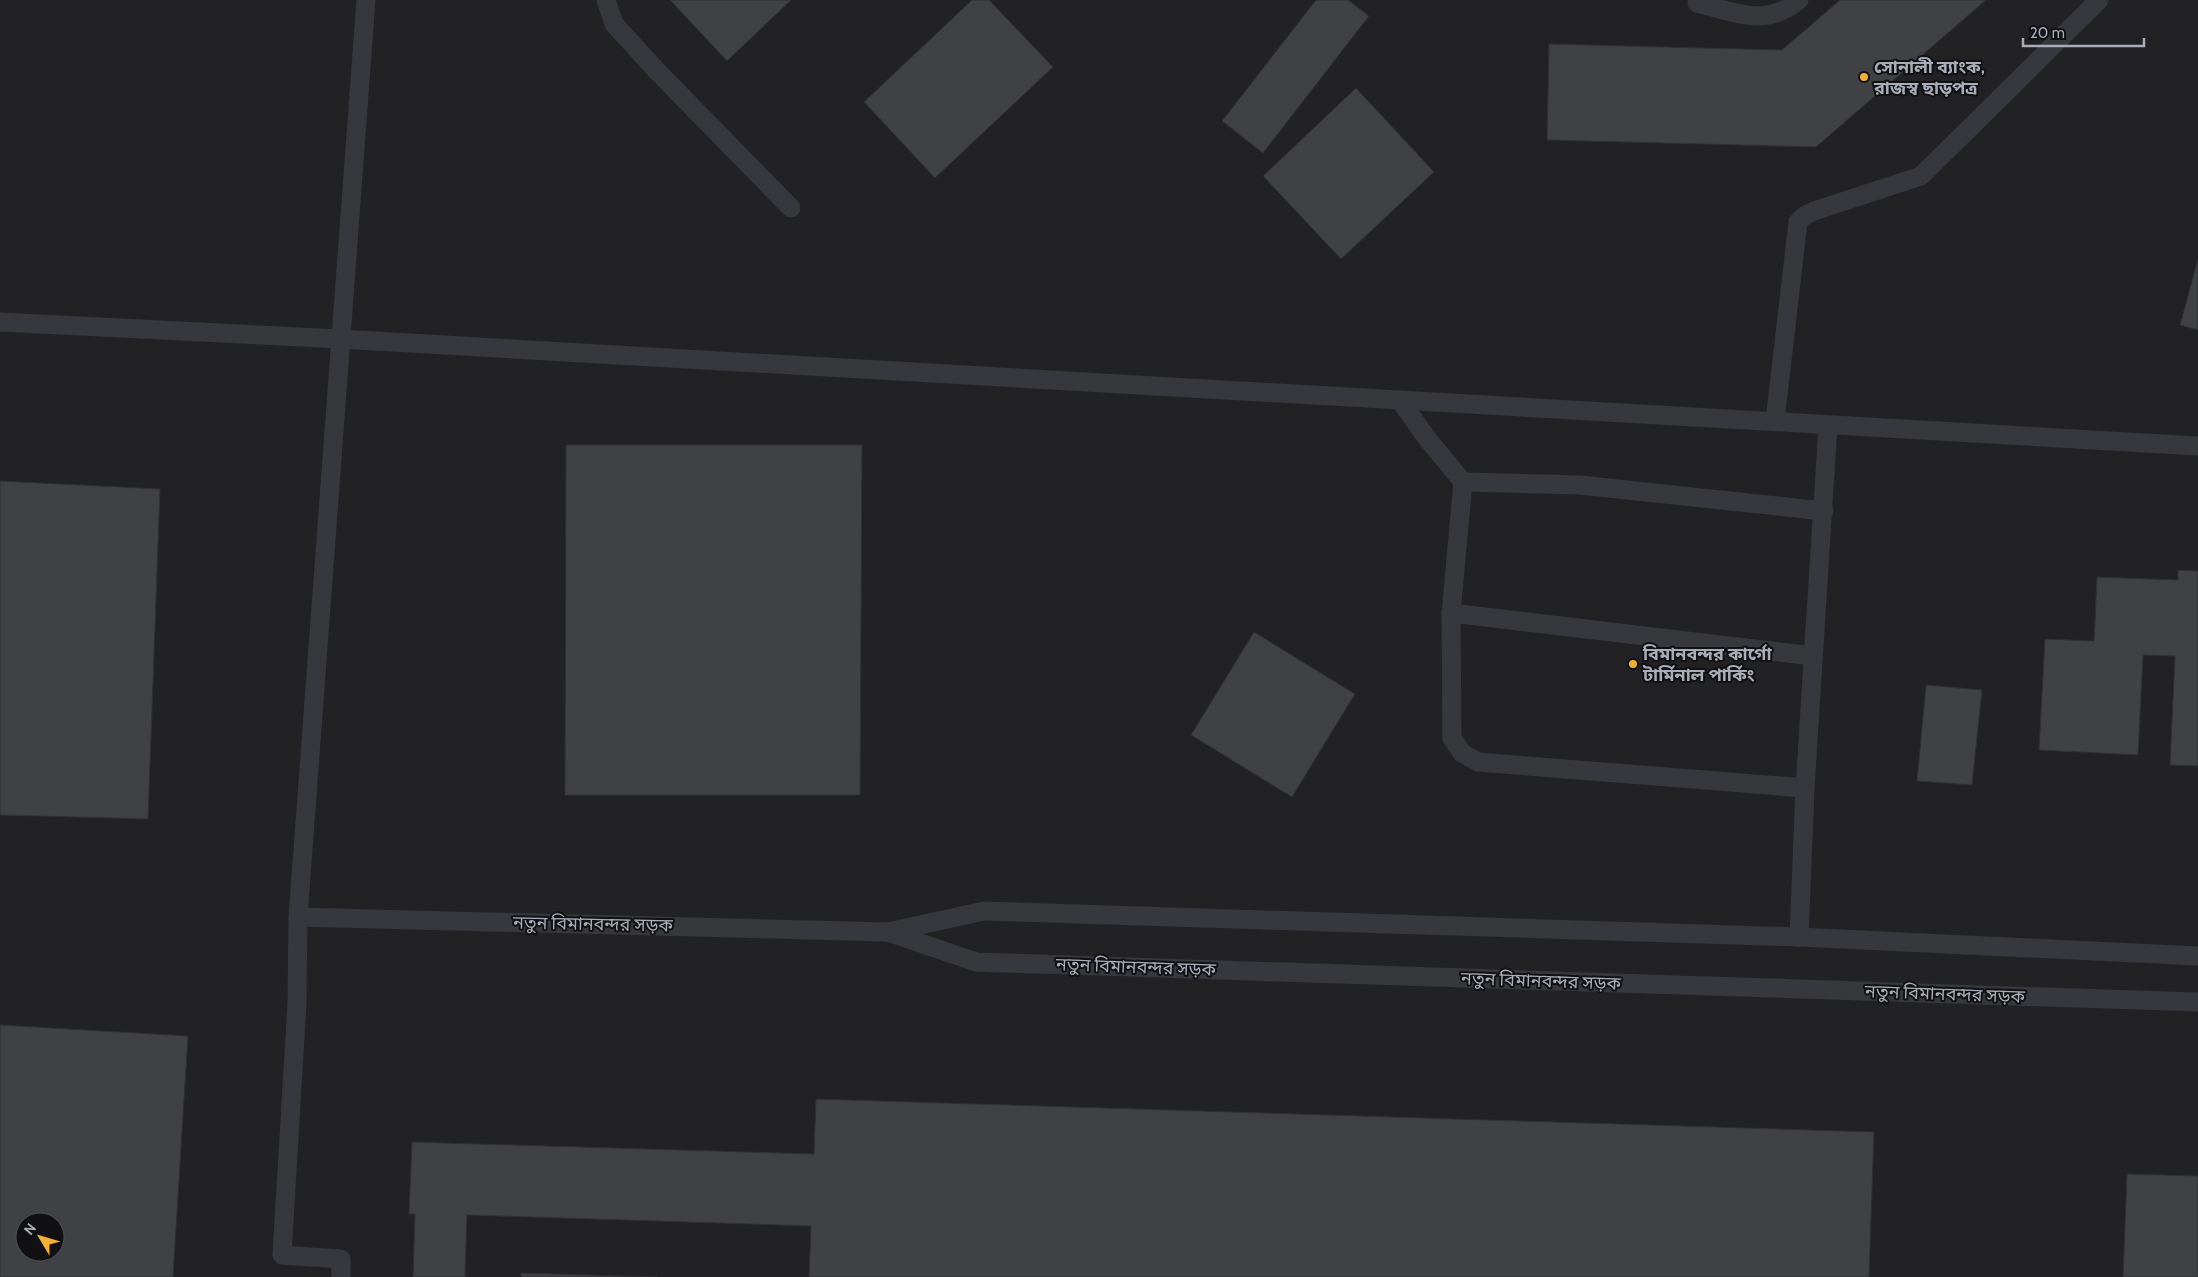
<svg xmlns="http://www.w3.org/2000/svg" width="2198" height="1277" font-family="Cabin,'Noto Sans Bengali',sans-serif">
  <style>
    .built { fill: #222225; fill-rule: evenodd }
    .building { fill: #404145; stroke: #303034; fill-rule: evenodd }
    .lines { fill: none; stroke-linecap: round; stroke-linejoin: round }
    .service { stroke: #37383d; stroke-width: 19 }
    .poi-dot { fill: #f2b134; stroke: #111113; stroke-width: 2 }
    .labels { text-anchor: middle; dominant-baseline: central; stroke-width: 4; stroke-linejoin: round; paint-order: stroke }
    .poi-label { font-size: 18px; font-weight: bold; fill: #a8adb8; stroke: #111113; text-anchor: start }
    .street-label { font-size: 18px; fill: #a8adb8; stroke: #111113 }
  </style>
  <rect width="100%" height="100%" fill="#161618"/>
  <path class="built" d="M0,0H2198V1277H0ZM25,1222H55V1252H25Z"/>
  <g class="building">
    <path d="M670,0H791L727,61Z"/>
    <path d="M972,0H989L1053,67L935,178L864,102Z"/>
    <path d="M1316,0H1348L1369,16L1263,153L1222,121Z"/>
    <path d="M1840,0H1986L1816,147L1547,140L1549,44L1782,50Z"/>
    <path d="M1356,88L1434,172L1341,259L1263,176Z"/>
    <path d="M2198,259V330L2180,325Z"/>
    <path d="M566,445H862L860,795H565Z"/>
    <path d="M0,481L160,489L148,819L0,815Z"/>
    <path d="M2178,570L2198,571V766L2170,765L2175,656L2143,655L2138,755L2039,750L2045,639L2094,641L2097,577L2178,580Z"/>
    <path d="M1254,632L1355,694L1292,797L1191,735Z"/>
    <path d="M1926,685L1982,690L1972,785L1917,781Z"/>
    <path d="M0,1025L188,1036L173,1277H0ZM25,1222H55V1252H25Z"/>
    <path d="M816,1099L1874,1132L1869,1277H809L811,1226L467,1215L465,1277H413L415,1214H409L412,1142L814,1154Z"/>
    <path d="M2127,1174L2198,1176V1277H2123Z"/>
    <path d="M521,1273L658,1277H521Z"/>
  </g>
  <g class="lines">
    <g class="service">
      <path d="M606,0L614,24L657,71L791,208"/>
      <path d="M1697,3C1735,12 1766,28 1799,0"/>
      <path d="M0,322L340,339L2198,446"/>
      <path d="M1400,400L1426,437L1463,482"/>
      <path d="M1775,421L1798,222L1804,216L1814,211L1921,176L2099,0"/>
      <path d="M1451,613L1813,656"/>
      <path d="M1805,788L1478,762L1462,753L1452,738L1451,613L1463,482L1580,485L1824,511"/>
      <path d="M298,917L888,932L984,911L1799,937L2198,956"/>
      <path d="M888,932L976,962L2198,1002"/>
      <path d="M1799,937L1805,788L1828,425"/>
      <path d="M341,1277V1259L282,1255L297,1003L298,917L366,0"/>
    </g>
  </g>
  <g class="poi-dot">
    <circle cx="1864" cy="77" r="5"/>
    <circle cx="1633" cy="664" r="5"/>
  </g>
  <g class="labels">
    <g class="poi-label">
      <text x="1874" y="67">সোনালী ব্যাংক,<tspan x="1874" dy="21">রাজস্ব ছাড়পত্র</tspan></text>
      <text x="1643" y="654">বিমানবন্দর কার্গো<tspan x="1643" dy="21">টার্মিনাল পার্কিং</tspan></text>
    </g>
    <g class="street-label">
      <text transform="translate(593 924) rotate(1)">নতুন বিমানবন্দর সড়ক</text>
      <text transform="translate(1136 967) rotate(2)">নতুন বিমানবন্দর সড়ক</text>
      <text transform="translate(1541 981) rotate(2)">নতুন বিমানবন্দর সড়ক</text>
      <text transform="translate(1945 994) rotate(2)">নতুন বিমানবন্দর সড়ক</text>
    </g>
  </g>
  <g transform="translate(40 1237) rotate(308)"><circle r="24" fill="#111113" stroke="#4d4f55"/>
  <path d="M0-4L9 19L0 12L-9 19Z" fill="#f2b134"/>
  <text y="-8" font-size="14" font-weight="bold" text-anchor="middle" fill="#a8adb8">N</text>
  </g>
  <path d="M2023 38v8h121v-8" fill="none" stroke="#a8adb8" stroke-width="2.5"/>
  <text x="2030" y="38" font-size="15" fill="#a8adb8" stroke="#111113" stroke-width="4" paint-order="stroke">20 m</text>
</svg>
